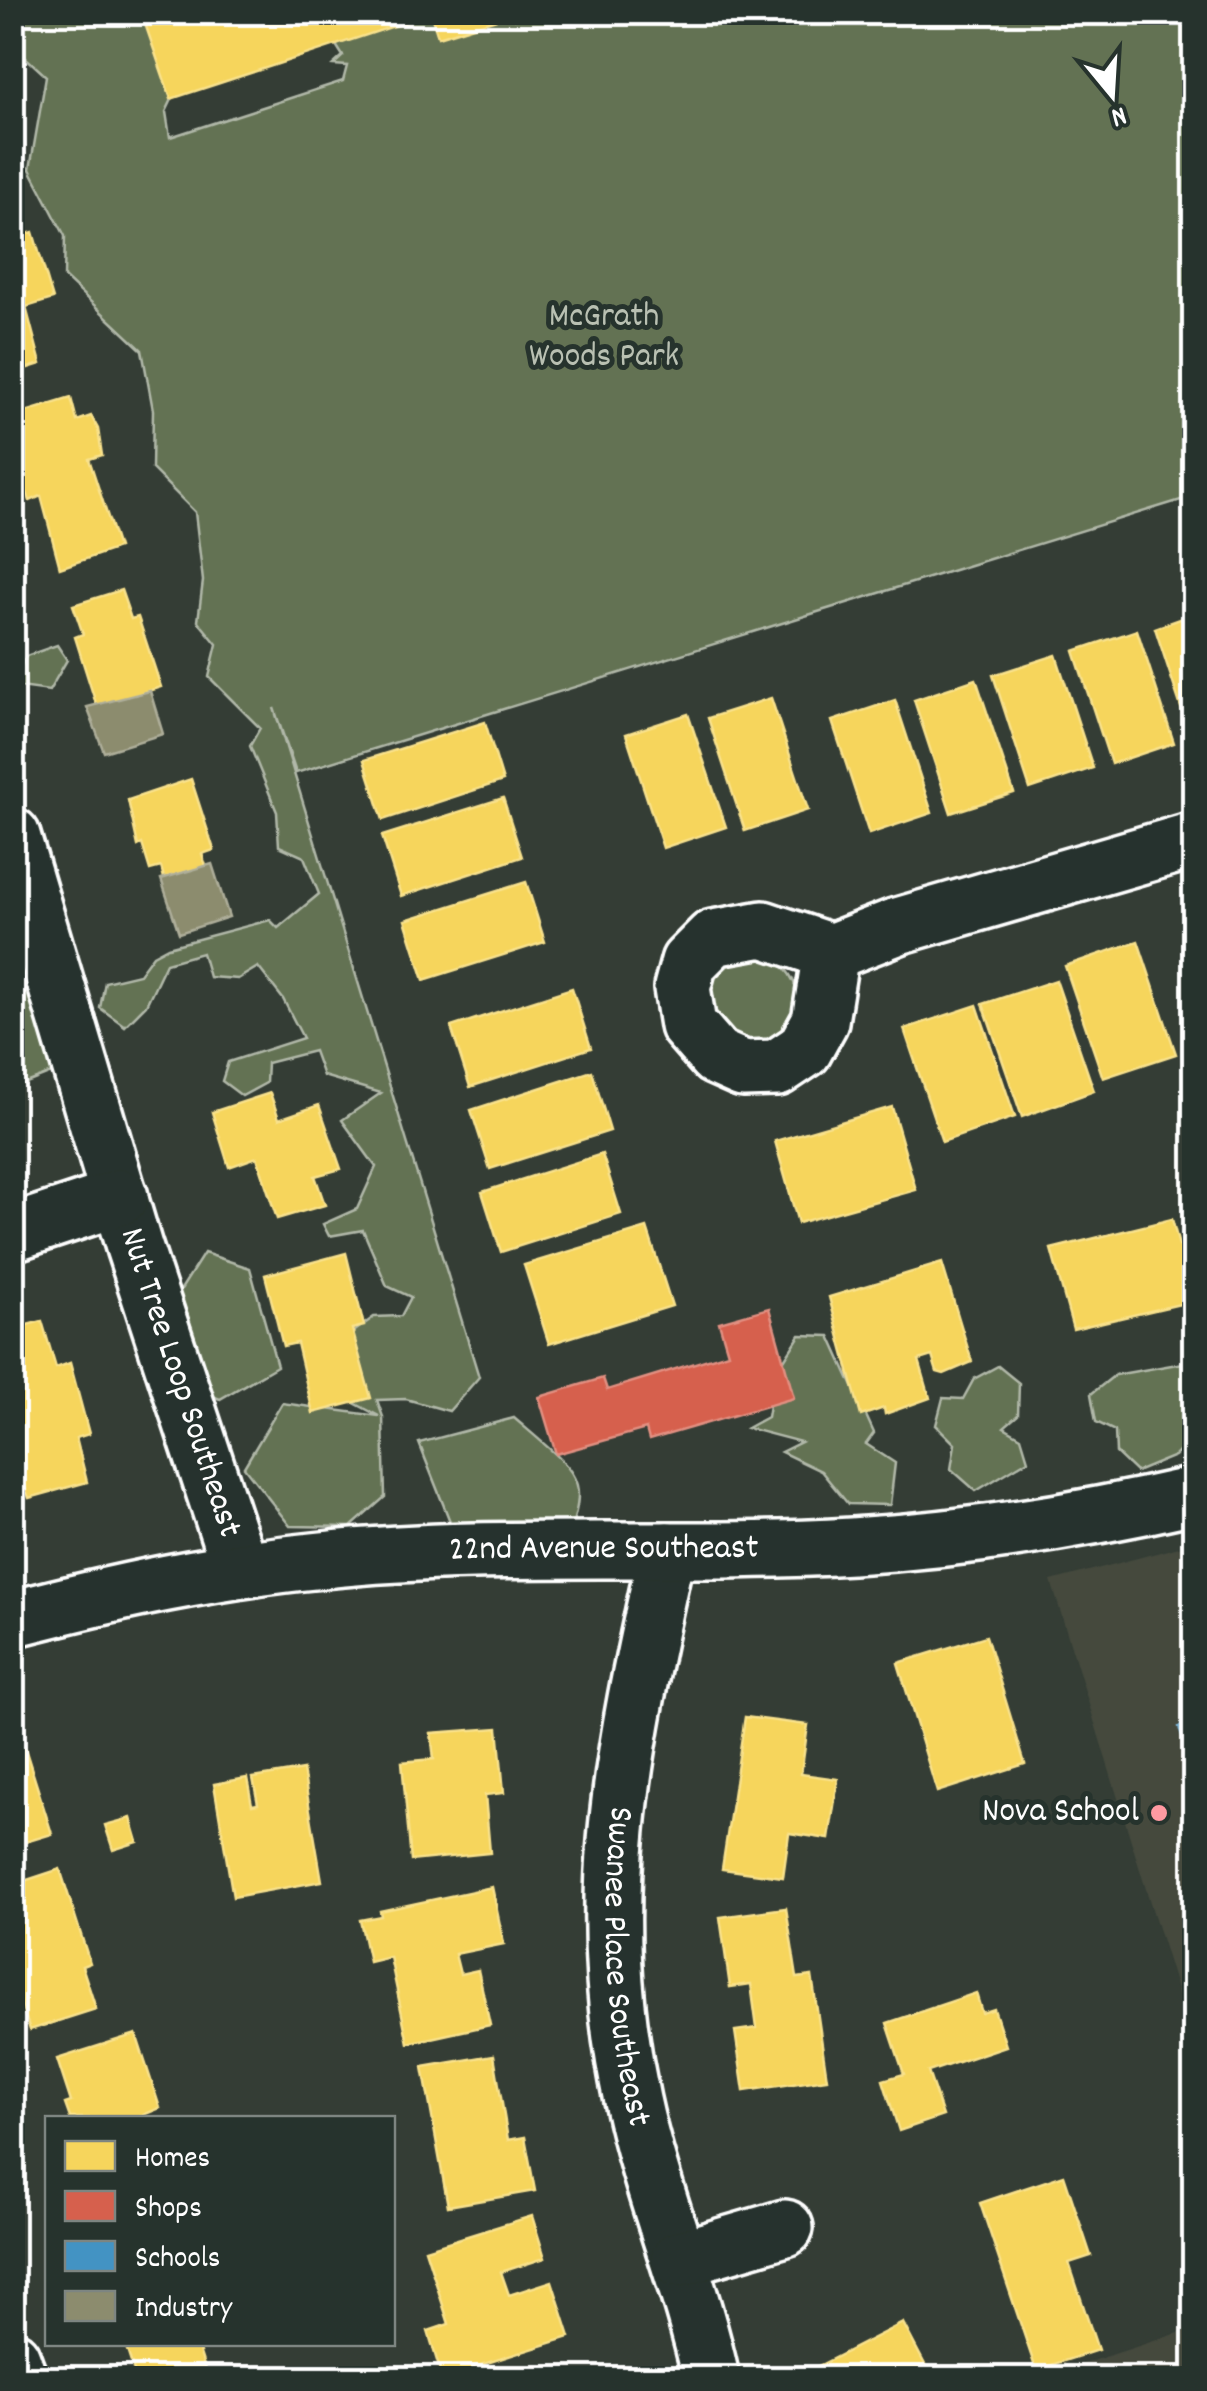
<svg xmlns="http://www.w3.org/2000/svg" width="1207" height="2391" font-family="Dekko,sans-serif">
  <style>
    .built { fill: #44493e }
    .green { fill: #637253; stroke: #b1b8a9; stroke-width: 2.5 }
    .homes { fill: #f6d55c; stroke: #f9e28d; stroke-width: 2.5 }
    .shops { fill: #d6604d; stroke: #e29082; stroke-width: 2.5 }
    .schools { fill: #4393c3; stroke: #7bb3d5; stroke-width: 2.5 }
    .industry { fill: #8c8c6e; stroke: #aeae9a; stroke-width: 2.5 }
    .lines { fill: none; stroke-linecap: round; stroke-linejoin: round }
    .minor-casing { stroke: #fff; stroke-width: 62 }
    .minor { stroke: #26332d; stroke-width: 55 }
    .poi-dot { fill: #ff9aa2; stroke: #26332d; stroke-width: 4 }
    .labels { text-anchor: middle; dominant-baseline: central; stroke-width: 10; stroke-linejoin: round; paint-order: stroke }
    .park-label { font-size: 35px; fill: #b9c0b2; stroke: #26332d }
    .street-label { font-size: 35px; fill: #fff; stroke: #26332d }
    .poi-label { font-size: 35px; fill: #fff; stroke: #26332d; text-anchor: end }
  </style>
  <rect width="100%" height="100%" fill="#343d35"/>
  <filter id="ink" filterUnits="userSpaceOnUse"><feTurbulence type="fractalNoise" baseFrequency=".01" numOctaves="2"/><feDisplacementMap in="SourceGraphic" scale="20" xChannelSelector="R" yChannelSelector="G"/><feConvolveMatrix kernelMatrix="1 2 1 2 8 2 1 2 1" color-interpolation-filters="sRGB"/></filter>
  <g filter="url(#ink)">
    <g class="built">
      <path d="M1194,1543V2045L1051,1581Z"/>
      <path d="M1194,2328V2378H1040Z"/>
    </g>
    <g class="green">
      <path d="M518,12L1194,13V496L296,773L274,708L479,1377L449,1411L406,1399L377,1400L383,1417L385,1497L351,1527L290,1526L244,1467L282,1403L379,1416L341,1396L337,1344L374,1317L401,1316L411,1297L387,1286L363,1230L329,1236L323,1224L357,1209L376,1167L342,1120L381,1093L323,1076L314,1051L267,1063L266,1083L242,1096L222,1081L228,1062L303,1038L283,999L258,967L238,979L209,977L202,953L166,963L146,1005L125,1026L100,1008L105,982L139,974L153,955L168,947L270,920L278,928L319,894L304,857L279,846L277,812L250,746L260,728L209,677L217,644L198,621L203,581L195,512L152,469L153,410L142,350L64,277L65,236L30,169L46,76L13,46V13H164L176,91L166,112L170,137L343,81L347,66L333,65L343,56L336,45L404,13H515V20Z"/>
      <path d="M57,645L67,660L49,691L13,686L26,656Z"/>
      <path d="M12,911L55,914L75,947L42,973L64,1068L24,1084L13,1082Z"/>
      <circle cx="753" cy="999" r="44"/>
      <path d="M204,1253L250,1268L277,1366L220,1399L158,1373L171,1305Z"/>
      <path d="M1194,1314V1436L1175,1456L1136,1472L1116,1453L1115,1431L1096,1422L1091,1394L1115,1375L1189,1362L1188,1330Z"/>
      <path d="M800,1335L830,1336L874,1433L866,1444L895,1463L890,1505L848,1504L821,1471L781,1452L801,1442L747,1428L767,1417L774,1376Z"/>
      <path d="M998,1366L1019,1383L1018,1415L1004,1427L1021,1437L1028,1460L976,1491L951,1469L955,1444L936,1425L943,1398L963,1399L974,1379Z"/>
      <path d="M514,1418C591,1484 590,1476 556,1572L453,1529L419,1443Z"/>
    </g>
    <g class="homes">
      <path d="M151,12H421L422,17L171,99L142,15Z"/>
      <path d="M430,12H498L500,18L438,37Z"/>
      <path d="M19,205L27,234L33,232L53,299L26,307L41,364L12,373V207Z"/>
      <path d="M71,398L77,421L91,416L98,429L102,455L89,459L118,548L60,568L41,496L30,501L12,451L19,446L12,416Z"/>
      <path d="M121,590L131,619L138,617L161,687L97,707L75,637L83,634L73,605Z"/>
      <path d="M1194,614V740L1192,741L1155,628Z"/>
      <path d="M1137,630L1174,743L1111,764L1074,651Z"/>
      <path d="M1056,655L1093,768L1030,789L993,675Z"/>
      <path d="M976,679L1014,793L951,813L914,700Z"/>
      <path d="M771,698L808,810L745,831L708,718Z"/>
      <path d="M895,700L932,813L869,834L832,721Z"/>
      <path d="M688,714L726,827L663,848L626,734Z"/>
      <path d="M485,722L503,781L383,820L364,760Z"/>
      <path d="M191,779L214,850L202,854L206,866L164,878L161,867L150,870L142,844L138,846L128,800Z"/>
      <path d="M503,798L522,857L401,896L382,836Z"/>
      <path d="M526,882L545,942L424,980L405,920Z"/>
      <path d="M1138,941L1176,1054L1103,1078L1065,966Z"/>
      <path d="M1056,980L1094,1091L1022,1117L983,1004Z"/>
      <path d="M572,988L591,1048L470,1087L451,1027Z"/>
      <path d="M977,1005L1015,1117L942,1142L904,1029Z"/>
      <path d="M592,1071L610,1131L490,1169L471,1110Z"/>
      <path d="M270,1093L279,1119L319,1105L341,1169L315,1176L325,1205L277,1219L257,1157L229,1167L212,1112Z"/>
      <path d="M892,1107L916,1190L798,1223L775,1141Z"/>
      <path d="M602,1154L621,1214L501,1252L482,1192Z"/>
      <path d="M1172,1219L1179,1246L1186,1244L1194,1271L1187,1274L1193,1301L1073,1329L1051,1249Z"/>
      <path d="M647,1228L672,1306L549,1344L524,1265Z"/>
      <path d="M346,1253L364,1326L352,1329L371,1398L313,1413L297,1343L283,1346L265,1275Z"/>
      <path d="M942,1263L972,1362L944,1374L937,1372L932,1356L919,1360L930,1398L885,1414L884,1408L861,1416L829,1297Z"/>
      <path d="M42,1321L56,1368L70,1363L89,1434L76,1438L87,1482L29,1498L12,1454V1329Z"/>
      <path d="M986,1636L1025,1764L937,1792L898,1663Z"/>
      <path d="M12,1707L52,1834L12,1846Z"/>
      <path d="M745,1717L808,1725L801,1774L838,1779L829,1839L789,1833L783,1877L722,1869Z"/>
      <path d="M498,1728L504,1793L485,1795L490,1853L411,1861L402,1762L434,1759L431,1733Z"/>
      <path d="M303,1770L322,1881L233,1897L214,1784L247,1778L252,1805L258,1804L253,1778Z"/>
      <path d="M131,1818L138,1842L113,1850L105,1825Z"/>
      <path d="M60,1869L90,1963L82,1966L96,2009L30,2030L12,1977V1885Z"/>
      <path d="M492,1887L504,1944L455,1954L460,1974L478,1970L490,2025L408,2043L390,1957L369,1962L360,1920L381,1916L380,1911Z"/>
      <path d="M786,1908L797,1978L812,1976L827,2079L744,2091L735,2031L757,2028L751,1984L730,1987L720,1917Z"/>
      <path d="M976,1993L982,2013L994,2009L1006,2046L928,2072L943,2116L899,2131L883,2080L904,2074L887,2023Z"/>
      <path d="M136,2034L160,2108L136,2118H70L65,2104L71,2102L57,2059Z"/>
      <path d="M494,2055L508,2140L525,2137L535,2191L448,2206L423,2067Z"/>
      <path d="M1064,2175L1091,2256L1069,2263L1098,2350L1036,2370L980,2203Z"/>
      <path d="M532,2216L545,2258L501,2272L509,2295L552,2281L570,2337L474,2367L478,2378H447L446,2373L441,2374L428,2331L449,2324L425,2249Z"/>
      <path d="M903,2323L932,2378H813L809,2371Z"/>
      <path d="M125,2344H197L205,2369L174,2378H136Z"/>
    </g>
    <path class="shops" d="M769,1308L794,1398L649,1440L646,1429L556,1454L539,1397L603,1378L607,1390L728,1353L719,1322Z"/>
    <path class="schools" d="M1194,1716V1776L1179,1727Z"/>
    <g class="industry">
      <path d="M150,691L163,734L104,752L87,707Z"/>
      <path d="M212,864L229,917L179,933L161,879Z"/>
    </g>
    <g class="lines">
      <g class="minor-casing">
        <g id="minor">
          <path id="s1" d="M12,836L134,1247L240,1569"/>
          <path d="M831,952L820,1021L804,1050L777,1068L743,1069L716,1057L688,1025L682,988L689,962L713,938L763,929L831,952L898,926L1194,840"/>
          <path d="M12,1233L120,1197"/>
          <path id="s2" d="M667,1550C625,1744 589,1900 632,2100C652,2195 691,2284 711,2378"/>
          <path id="s3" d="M12,1619C116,1592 217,1570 323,1560C499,1542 676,1556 852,1546C968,1539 1081,1521 1194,1495"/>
          <path d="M679,2259L785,2228"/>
          <path d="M12,2359L19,2378"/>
        </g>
      </g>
      <use href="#minor" class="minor"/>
    </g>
  </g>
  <circle class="poi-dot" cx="1159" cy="1813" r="10"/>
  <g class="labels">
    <g class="park-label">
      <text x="604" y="318">McGrath<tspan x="604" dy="40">Woods Park</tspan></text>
    </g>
    <g class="street-label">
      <text stroke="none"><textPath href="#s1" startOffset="572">Nut Tree Loop Southeast</textPath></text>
      <text stroke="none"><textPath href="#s3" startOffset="598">22nd Avenue Southeast</textPath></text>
      <text stroke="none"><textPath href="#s2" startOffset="422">Swanee Place Southeast</textPath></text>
    </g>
    <g class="poi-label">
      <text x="1139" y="1813">Nova School</text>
    </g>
  </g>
  <rect width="1207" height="2391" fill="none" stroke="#26332d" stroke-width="50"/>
  <rect x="25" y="25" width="1157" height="2341" fill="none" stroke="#fff" stroke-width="4" filter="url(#ink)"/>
  <rect x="45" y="2116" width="350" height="230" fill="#26332d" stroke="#7d8581" stroke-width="2.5"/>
  <rect x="65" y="2141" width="50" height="30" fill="#f6d55c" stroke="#7d8581" stroke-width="2.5"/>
  <text x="135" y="2166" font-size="30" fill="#ffffff">Homes</text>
  <rect x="65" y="2191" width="50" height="30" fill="#d6604d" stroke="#7d8581" stroke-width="2.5"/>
  <text x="135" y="2216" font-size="30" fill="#ffffff">Shops</text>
  <rect x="65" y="2241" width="50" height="30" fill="#4393c3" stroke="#7d8581" stroke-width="2.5"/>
  <text x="135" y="2266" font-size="30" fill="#ffffff">Schools</text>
  <rect x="65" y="2291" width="50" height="30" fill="#8c8c6e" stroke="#7d8581" stroke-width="2.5"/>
  <text x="135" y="2316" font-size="30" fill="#ffffff">Industry</text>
  <g transform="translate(1112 95) rotate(162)" stroke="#26332d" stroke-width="8" paint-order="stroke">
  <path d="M0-8L18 38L0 25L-18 38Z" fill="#ffffff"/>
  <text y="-15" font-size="28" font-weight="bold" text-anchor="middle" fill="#ffffff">N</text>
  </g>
</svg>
